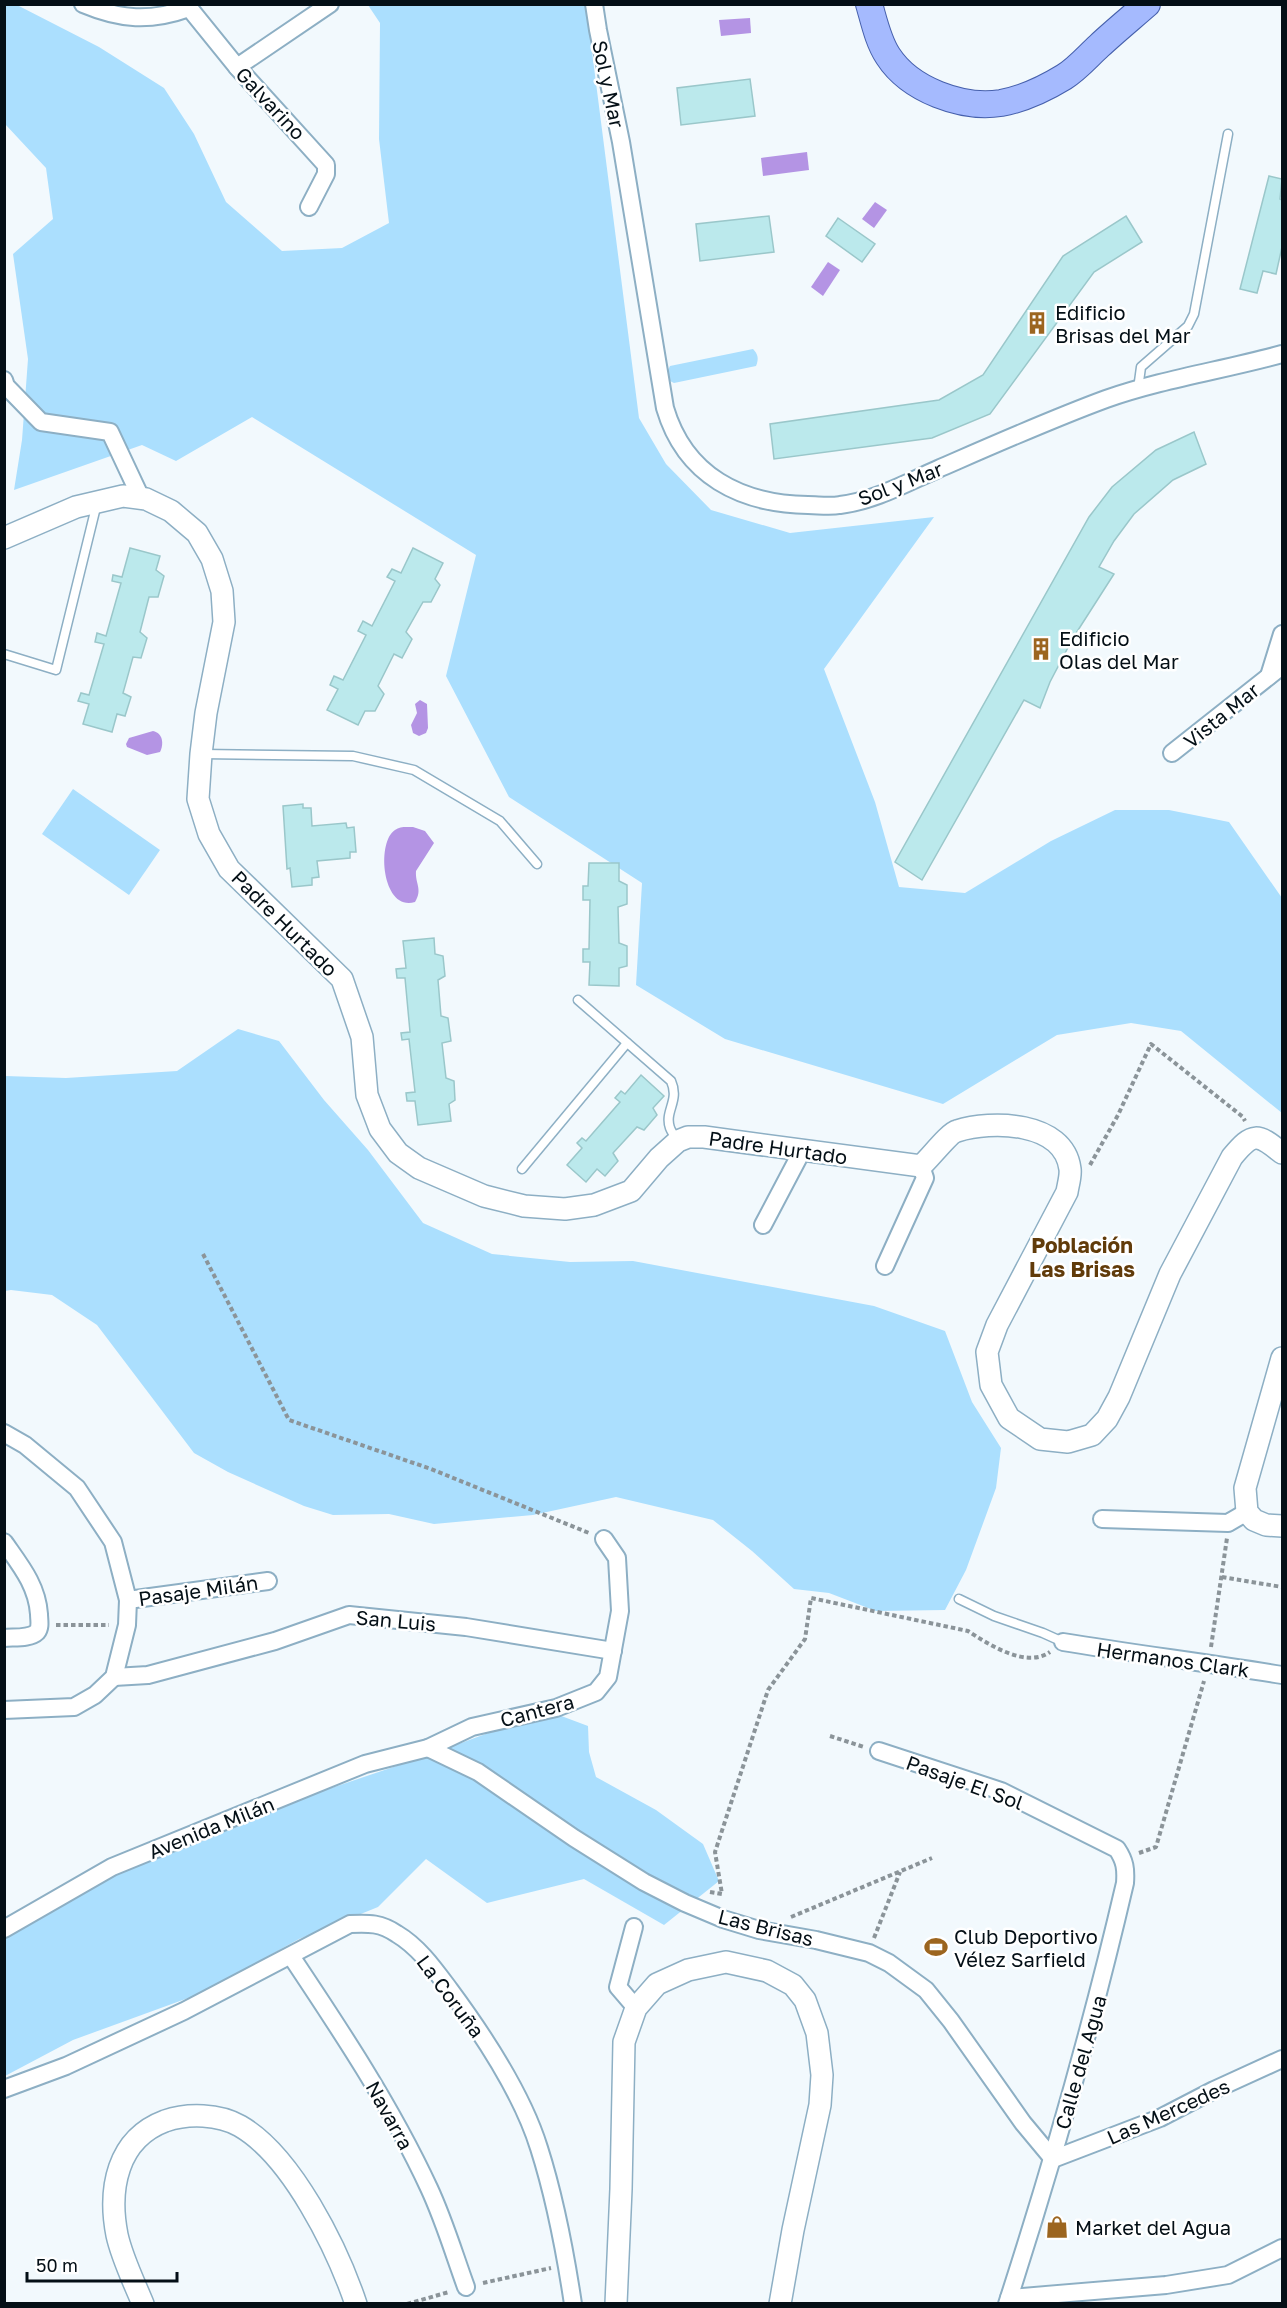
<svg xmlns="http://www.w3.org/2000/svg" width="1287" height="2308" font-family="'Golos Text',sans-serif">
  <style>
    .green { fill: #abdffe }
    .water { fill: #b494e4 }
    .building { fill: #bbe9ec; stroke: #9ac7ca; stroke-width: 1.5 }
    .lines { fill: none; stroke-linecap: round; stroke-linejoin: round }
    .service-casing { stroke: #8dafc4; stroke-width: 11 }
    .minor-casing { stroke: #8dafc4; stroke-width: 20 }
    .tertiary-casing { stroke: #8dafc4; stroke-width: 24 }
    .primary-casing { stroke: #4660ac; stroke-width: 28 }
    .path { stroke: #8b9499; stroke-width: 4; stroke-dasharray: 4.5 3; stroke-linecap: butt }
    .service { stroke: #fff; stroke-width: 8 }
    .minor { stroke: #fff; stroke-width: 16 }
    .tertiary { stroke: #fff; stroke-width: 21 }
    .primary { stroke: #a5bafe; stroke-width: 26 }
    .labels { text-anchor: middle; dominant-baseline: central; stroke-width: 5; stroke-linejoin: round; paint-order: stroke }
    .street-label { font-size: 20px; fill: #040f16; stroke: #fff }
    .poi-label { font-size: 20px; fill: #040f16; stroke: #fff; text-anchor: start }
    .neighbourhood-label { font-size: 21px; font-weight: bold; fill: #613b0a; stroke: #fff }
  </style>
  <rect width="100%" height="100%" fill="#f2f9fd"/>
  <g class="green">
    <path d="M5,5H17L99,47L164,88L194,134L226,202L282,251L342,248L389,223L379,139L380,23L368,5H586L639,418L666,464L711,510L790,533L934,517L824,669L875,802L899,887L965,893L1051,841L1115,810H1169L1229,822L1282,898V1113L1181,1031L1131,1023L1057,1035L943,1104L725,1039L636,985L642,883L509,797L446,676L476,555L252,417L176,461L142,445L14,490L22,440L28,359L13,254L53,219L46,168L5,124Z"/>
    <path d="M753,349C758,354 759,359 756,366L674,383L670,381L668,370L670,366Z"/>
    <path d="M73,789L160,850L129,895L42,834Z"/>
    <path d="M238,1029L279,1041L324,1100L368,1150L423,1223L492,1254L570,1262L633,1261L874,1306L945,1331L972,1402L1001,1448L996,1488L966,1570L945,1610L876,1611L829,1593L794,1589L752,1551L713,1520L616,1497L533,1515L434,1524L389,1514L333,1515L304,1506L228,1472L194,1453L97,1325L52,1295L11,1290L5,1291V1076L66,1078L177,1071Z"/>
    <path d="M548,1711L588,1726L589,1752L596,1777L656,1810L703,1844L719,1881L664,1925L584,1879L487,1903L426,1859L378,1907L299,1939L202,1993L73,2040L5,2076V1938L111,1875L210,1829L423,1757Z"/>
  </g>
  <g class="water">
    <path d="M750,18L751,33L721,36L719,20Z"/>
    <path d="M807,152L809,170L763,176L761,158Z"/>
    <path d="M875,202L887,210L874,228L862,219Z"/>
    <path d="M828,262L840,270L823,296L811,287Z"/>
    <path d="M420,700L427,704L428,728L426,733L419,736L413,733L411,725L417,713L415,704Z"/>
    <path d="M153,731C163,733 164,744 160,752L147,755L127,747L126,744L129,738Z"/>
    <path d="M413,827L425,831L434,843L416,871C415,884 423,889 415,902C382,912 376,842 395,830C400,826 407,827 413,827Z"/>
  </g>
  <g class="building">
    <path d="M750,79L755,116L681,125L677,88Z"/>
    <path d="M1269,176L1282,179L1280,199L1282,200V247L1276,274L1263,271L1257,293L1240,289Z"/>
    <path d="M769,216L774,252L700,261L696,224Z"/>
    <path d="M1126,216L1142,242L1094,272L990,414L932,438L774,459L770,424L939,400L983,375L1063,256Z"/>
    <path d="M838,218L875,244L862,262L826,236Z"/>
    <path d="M1194,432L1206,464L1173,480L1134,514L1114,541L1099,567L1114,574L1073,638L1050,682L1040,708L1024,700L922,880L895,862L1089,517L1112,487L1156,450Z"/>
    <path d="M130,548L160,556L156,570L164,576L158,597H149L140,632L147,638L141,658L133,657L123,693L131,697L125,716L117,714L112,732L83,724L89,704L78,701L81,693L89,695L104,644L95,642L97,633L106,636L121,583L112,581L113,575L122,577Z"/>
    <path d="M413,548L443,563L435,579L440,585L431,602H423L406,632L412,639L402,658L394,654L378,686L384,694L375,711H365L358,725L327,710L338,689L330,685L334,676L343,680L366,635L358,631L363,621L372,626L395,581L387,577L392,569L401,573Z"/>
    <path d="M303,804V808H311L312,826L346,823L347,828L354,827L356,852H350V858L317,861L319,877L312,878V885L292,887L290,868L287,869L283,806Z"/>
    <path d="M589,863H619V881L627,885V904L618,907L619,943L627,946V966L619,968V986L589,985L590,962H583V949H589L590,900H583V886H588Z"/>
    <path d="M434,938L435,954L443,956L445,976L438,980L441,1016L448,1018L451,1041L442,1043L446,1078L454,1081L455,1100L449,1104L451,1121L418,1125L415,1101H407L406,1093L415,1092L409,1039L402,1040L401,1033L410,1032L405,978H397L396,969L406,968L403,941Z"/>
    <path d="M641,1075L664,1096L653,1108L657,1115L644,1130L637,1127L613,1153L618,1161L605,1176L597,1169L586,1182L567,1165L582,1148L577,1143L582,1138L586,1141L620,1102L615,1098L621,1091L625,1094Z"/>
  </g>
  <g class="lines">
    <g class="service-casing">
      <g id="service">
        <path d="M1138,389L1141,367L1188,326L1194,314L1228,134"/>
        <path d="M4,654L56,670L97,503"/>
        <path d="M202,754L353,756L414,770L500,821L537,864"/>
        <path d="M578,1000L671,1081C680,1101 664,1111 670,1128C672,1133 675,1137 678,1141"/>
        <path d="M522,1169L627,1043"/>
        <path d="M959,1599L994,1616L1043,1633L1063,1642"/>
      </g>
    </g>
    <g class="minor-casing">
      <g id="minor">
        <path d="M83,4C121,20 150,22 189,8"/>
        <path d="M186,4L237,67L326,165V174L309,207"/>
        <path d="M594,4L598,30L621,142L665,408C685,476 741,504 808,505C818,505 829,507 840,505C874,501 906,483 938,469C993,445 1049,420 1106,399C1163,379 1224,370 1282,354"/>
        <path d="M237,67L330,4"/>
        <path d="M4,380L6,386L41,422L110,432L141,498"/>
        <path d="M1269,676L1282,634"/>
        <path d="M1172,753L1282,666"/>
        <path d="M763,1225L802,1151"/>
        <path d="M885,1266L925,1178L921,1166"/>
        <path d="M4,1433L25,1445L77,1488L113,1542L128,1600L127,1625L114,1677L95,1695L74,1707L4,1710"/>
        <path d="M1102,1519L1228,1523L1247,1512"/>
        <path d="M4,1542C20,1565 37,1585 39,1614C39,1620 41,1627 37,1632C30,1639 14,1637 4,1638"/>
        <path d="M128,1600L268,1581"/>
        <path d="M1063,1642C1136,1654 1209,1663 1282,1675"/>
        <path d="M114,1677L148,1675L275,1641L349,1615L466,1627L613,1651"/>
        <path d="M428,1748L478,1772L574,1838L644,1882L685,1903L723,1919L759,1930L816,1940L869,1953L889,1963L926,1990L951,2021L1023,2123L1053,2159L1160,2118L1214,2090L1282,2059"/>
        <path d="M879,1751L1001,1791L1117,1849C1125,1861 1126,1869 1125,1883C1092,2025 1052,2165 1007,2304"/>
        <path d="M634,1927L618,1987L636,2008"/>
        <path d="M4,1929L112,1867L365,1764L428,1748L472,1727L556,1708L596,1692L608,1677L620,1611L617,1558L604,1539"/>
        <path d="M291,1956C341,2031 391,2106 429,2188C444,2220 454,2254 466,2287"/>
        <path d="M4,2089L66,2066L184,2011L350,1924C369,1923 381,1923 397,1934C419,1947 435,1970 450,1990C484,2036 522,2093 539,2148C555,2198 565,2251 573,2304"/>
        <path d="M1009,2298L1166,2285L1228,2275L1282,2248"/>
      </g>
    </g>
    <g class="tertiary-casing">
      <g id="tertiary">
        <path d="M4,538L76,507L123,496L146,499L171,511L197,533L212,559L222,591L224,622L206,713L201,754L198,799L209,834L229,869L342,979L362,1037L367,1095L380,1129L398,1153L419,1168L484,1196L524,1206L565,1209L594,1205L631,1191L659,1158L678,1141L688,1137H704L921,1166C930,1158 949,1133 957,1131C991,1120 1064,1121 1070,1169C1071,1176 1068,1185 1067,1192L997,1325L987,1352L991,1385L1009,1418L1040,1439L1068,1442L1092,1435L1107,1419L1119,1397L1170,1274L1232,1157C1253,1132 1257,1133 1282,1153"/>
        <path d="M1282,1358L1245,1488L1247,1512L1254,1520L1266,1525L1282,1526"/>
        <path d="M143,2304C134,2282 122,2258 117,2235C108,2189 117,2139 165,2121C188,2113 219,2114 240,2126C292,2156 337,2248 356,2304"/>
        <path d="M616,2304L621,2189L624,2042L636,2008L657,1984L688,1970L726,1962L767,1971L793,1985L805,2000L817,2033L822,2075L820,2105L793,2230L780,2304"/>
      </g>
    </g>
    <g class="primary-casing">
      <path id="primary" d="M869,4C874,21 878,41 888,56C910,90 962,109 1001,103C1023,99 1046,88 1064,77C1077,69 1088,56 1099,46C1114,32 1131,18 1147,4"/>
    </g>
    <g class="path">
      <path d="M1090,1165L1118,1115L1151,1044L1243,1117L1245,1121"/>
      <path d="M203,1254L289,1420L431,1469L589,1533"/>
      <path d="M1222,1577L1282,1587"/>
      <path d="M56,1625H109"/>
      <path d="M1211,1647L1227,1538"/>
      <path d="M830,1736L864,1747"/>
      <path d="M1139,1853L1156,1847L1204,1681"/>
      <path d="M710,1892L722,1894L715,1852L768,1690L805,1639L811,1598L968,1631C988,1644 1026,1669 1050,1652"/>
      <path d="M791,1917L932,1858"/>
      <path d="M874,1938L900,1872"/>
      <path d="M483,2283L551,2268"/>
      <path d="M407,2304L449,2292"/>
    </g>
    <use href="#service" class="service"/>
    <use href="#minor" class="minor"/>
    <use href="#tertiary" class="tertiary"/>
    <use href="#primary" class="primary"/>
  </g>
  <defs>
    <g id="building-bare" transform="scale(1.8)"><path d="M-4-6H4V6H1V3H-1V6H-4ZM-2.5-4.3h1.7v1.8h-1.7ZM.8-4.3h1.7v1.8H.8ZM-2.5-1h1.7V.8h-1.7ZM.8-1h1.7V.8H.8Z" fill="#9c651f" stroke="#fff" stroke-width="2.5" paint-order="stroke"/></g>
    <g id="stadium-bare" transform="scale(1.8)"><path d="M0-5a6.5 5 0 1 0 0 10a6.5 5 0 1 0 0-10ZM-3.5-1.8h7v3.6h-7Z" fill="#9c651f" stroke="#fff" stroke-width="2.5" paint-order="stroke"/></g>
    <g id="shop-bare" transform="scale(1.8)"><path d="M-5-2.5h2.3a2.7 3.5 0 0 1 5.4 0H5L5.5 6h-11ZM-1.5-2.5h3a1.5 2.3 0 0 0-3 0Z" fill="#9c651f" stroke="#fff" stroke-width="2.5" paint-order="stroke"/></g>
  </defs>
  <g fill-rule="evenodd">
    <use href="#building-bare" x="1037" y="323"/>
    <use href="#building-bare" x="1041" y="649"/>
    <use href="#stadium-bare" x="936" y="1947"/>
    <use href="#shop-bare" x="1057" y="2227"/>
  </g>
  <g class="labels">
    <g class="street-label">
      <text transform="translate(609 84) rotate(78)">Sol y Mar</text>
      <text transform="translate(271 103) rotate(47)">Galvarino</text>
      <text transform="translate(900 483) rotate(-21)">Sol y Mar</text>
      <text transform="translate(1221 715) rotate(-39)">Vista Mar</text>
      <text transform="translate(285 923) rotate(45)">Padre Hurtado</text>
      <text transform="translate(778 1147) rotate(8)">Padre Hurtado</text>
      <text transform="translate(198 1590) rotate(-8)">Pasaje Milán</text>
      <text transform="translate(396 1620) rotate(5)">San Luis</text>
      <text transform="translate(1173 1659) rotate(8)">Hermanos Clark</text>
      <text transform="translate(537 1710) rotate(-15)">Cantera</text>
      <text transform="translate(965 1782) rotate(20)">Pasaje El Sol</text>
      <text transform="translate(211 1827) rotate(-22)">Avenida Milán</text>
      <text transform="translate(766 1927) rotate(14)">Las Brisas</text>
      <text transform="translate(451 1996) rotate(53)">La Coruña</text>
      <text transform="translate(1080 2062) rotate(-74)">Calle del Agua</text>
      <text transform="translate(1168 2111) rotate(-24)">Las Mercedes</text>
      <text transform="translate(390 2115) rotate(61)">Navarra</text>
    </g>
    <g class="poi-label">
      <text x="1055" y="312">Edificio<tspan x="1055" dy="23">Brisas del Mar</tspan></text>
      <text x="1059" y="638">Edificio<tspan x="1059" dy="23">Olas del Mar</tspan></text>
      <text x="954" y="1936">Club Deportivo<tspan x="954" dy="23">Vélez Sarfield</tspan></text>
      <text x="1075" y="2227">Market del Agua</text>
    </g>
    <g class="neighbourhood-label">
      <text x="1082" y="1245">Población<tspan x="1082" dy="24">Las Brisas</tspan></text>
    </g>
  </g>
  <rect width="1287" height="2308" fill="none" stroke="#040f16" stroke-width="12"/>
  <path d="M27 2272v9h150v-9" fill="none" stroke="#040f16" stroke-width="3"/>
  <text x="36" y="2272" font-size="18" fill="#040f16" stroke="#ffffff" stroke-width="4.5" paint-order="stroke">50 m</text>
</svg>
